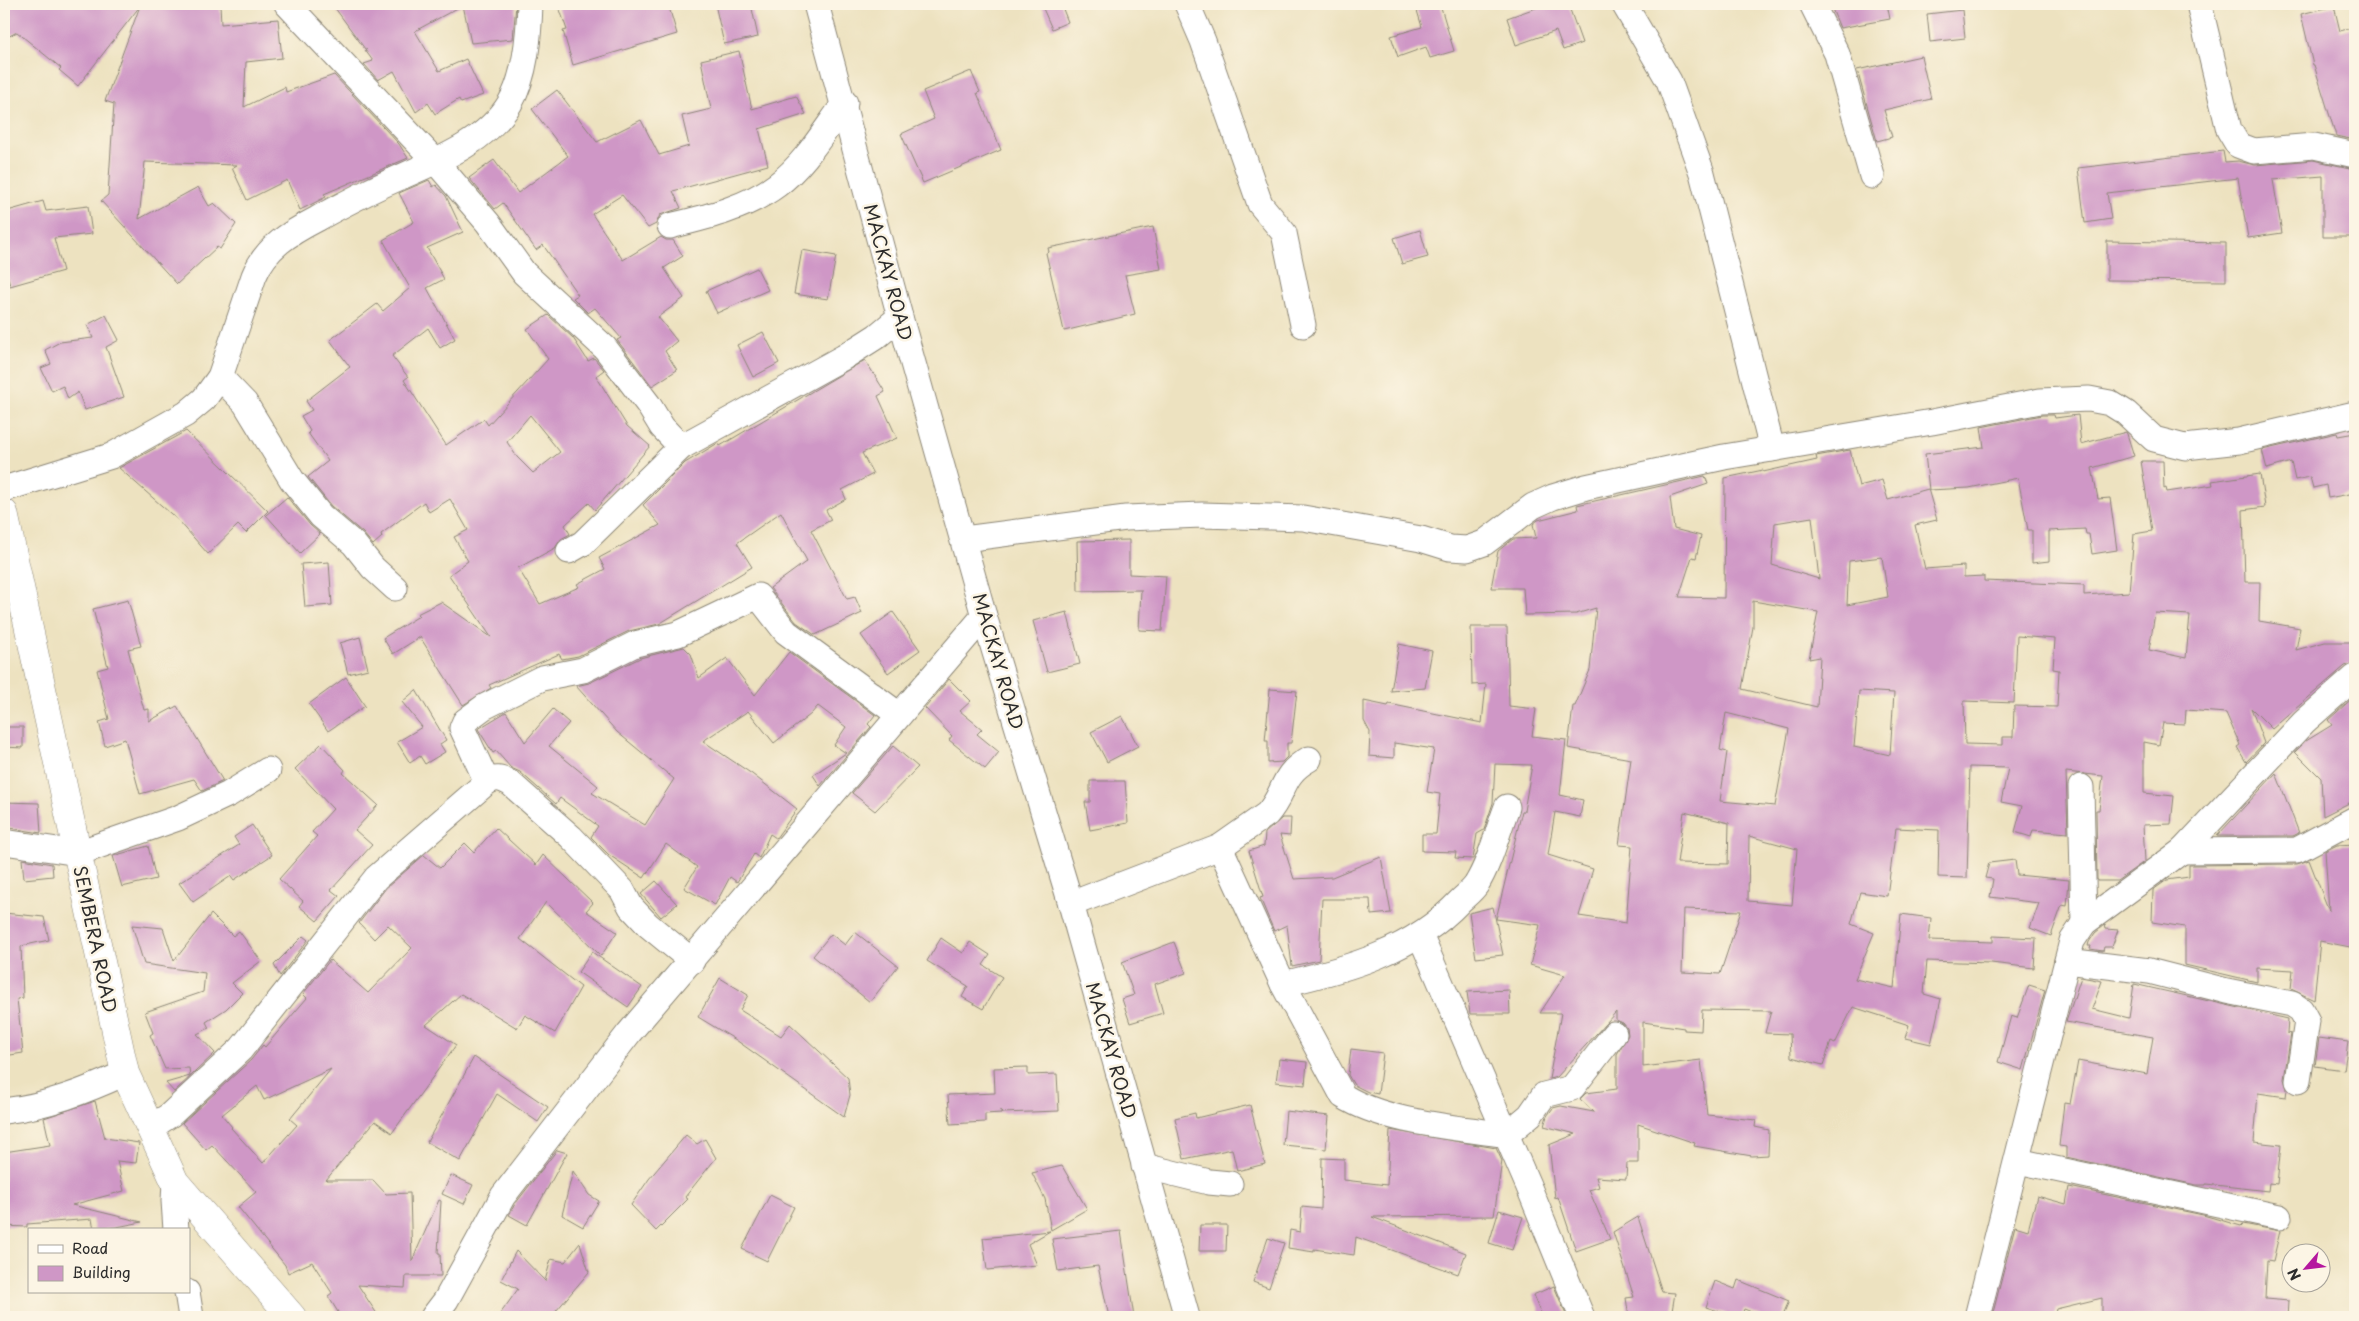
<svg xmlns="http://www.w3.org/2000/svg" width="2359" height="1321" font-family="'Playpen Sans',sans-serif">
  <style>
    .building { fill: #cf97c6; fill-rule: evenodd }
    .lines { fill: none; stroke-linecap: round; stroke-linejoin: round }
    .minor-casing { stroke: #8c8676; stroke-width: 27 }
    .tertiary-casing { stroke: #8c8676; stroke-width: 29 }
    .minor { stroke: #fff; stroke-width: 25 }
    .tertiary { stroke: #fff; stroke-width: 28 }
    .labels { text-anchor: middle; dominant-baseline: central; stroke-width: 5; stroke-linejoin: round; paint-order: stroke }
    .street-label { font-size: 18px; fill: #2b2b2b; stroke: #fcf5e5 }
  </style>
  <rect width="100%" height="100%" fill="#fcf5e5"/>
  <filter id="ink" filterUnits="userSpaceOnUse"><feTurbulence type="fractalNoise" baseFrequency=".02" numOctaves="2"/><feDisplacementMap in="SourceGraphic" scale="10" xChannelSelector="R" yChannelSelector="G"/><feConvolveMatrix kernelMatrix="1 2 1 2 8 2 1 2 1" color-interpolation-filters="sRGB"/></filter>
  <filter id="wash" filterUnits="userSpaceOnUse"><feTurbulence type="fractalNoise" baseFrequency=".0096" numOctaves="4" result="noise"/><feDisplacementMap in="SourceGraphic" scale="20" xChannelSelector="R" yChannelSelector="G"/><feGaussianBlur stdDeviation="1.12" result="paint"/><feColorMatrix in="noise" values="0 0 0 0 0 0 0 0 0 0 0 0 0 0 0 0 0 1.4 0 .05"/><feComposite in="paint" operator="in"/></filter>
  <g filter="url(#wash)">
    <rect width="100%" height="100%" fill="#ede2c0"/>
    <g id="blocks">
      <g class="building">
        <path d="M4,4H220L221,24L278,19L282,58L246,62L244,107L285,87L286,92L334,75L399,144L408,158L324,194L326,197L300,210L287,180L247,200L232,168L237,165L145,162L139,219L198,187L209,206L214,203L236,224L220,249L217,247L177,284L101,201L108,195L114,104L105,101L140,6L78,86L59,70L61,68L17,32L4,39Z"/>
        <path d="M332,4H516L513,39L471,43L463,5L415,31L439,71L466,59L483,95L461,103L459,99L435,114L428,103L416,112L394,71L378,80L364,64L373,61L365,50L367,49H365Z"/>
        <path d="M558,4H668L677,34L573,65L563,31L567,30Z"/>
        <path d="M715,4H751L758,37L724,44Z"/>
        <path d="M1041,4H1061L1068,22L1052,29Z"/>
        <path d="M1415,4H1440L1454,51L1430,58L1426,47L1398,57L1391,36L1422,27Z"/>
        <path d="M1547,4H1568L1582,43L1563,50L1556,31L1516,45L1507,18Z"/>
        <path d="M1830,4H1887L1890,19L1840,28Z"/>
        <path d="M2334,6L2340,31L2355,27V140L2336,136L2314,65H2313L2301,14Z"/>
        <path d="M1962,10L1965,38L1930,42L1927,14Z"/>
        <path d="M739,51L752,109L796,96L806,114L759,129L768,165L673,191L681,208L660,215L656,224L648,228L622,195L592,214L623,260L661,237L666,240H673L683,256L664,268L684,298L658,317L677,341L665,351L677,370L652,386L617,340L621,338L595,308L588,313L573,298L578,295L543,245L536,250L503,203L495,209L469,178L494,160L518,193L568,156L532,109L557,90L597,142L641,120L659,155L689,146L682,116L711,109L701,60Z"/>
        <path d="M1921,56L1931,99L1884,110L1892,137L1877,141L1857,70Z"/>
        <path d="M971,71L980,92L977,93L1001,150L923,183L901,134L934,119L923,91Z"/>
        <path d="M2223,151L2225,162L2238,161L2255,165L2313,160L2354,169L2355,237H2323V176L2273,180L2282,233L2248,238L2238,178L2107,193L2111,219L2085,223L2078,168Z"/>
        <path d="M429,180L433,187L436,185L446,196L463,232L427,248L444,279L427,288L455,339L440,348L428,328L392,356L408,377L404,380L446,445L484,419L488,425L548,359L527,329L548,315L573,338L588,361L594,358L604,370L596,376L627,426L650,446L595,510L589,503L565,525L570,534L561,539L555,548L518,568L540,604L579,587L577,584L605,569L599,558L660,525L643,505L685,463L718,443L720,446L865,360L885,392L878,396L897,438L862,453L873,474L842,490L846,499L826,510L831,520L811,530L847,599L855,597L862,613L815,635L796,622L770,588L807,561L781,512L737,543L752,567L659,624L629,631L578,656L562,659L559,654L489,685L491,688L463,705L420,637L393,654L383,638L419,616L417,614L441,602L491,637L449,575L468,561L454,537L468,530L450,499L429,512L424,502L381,534L382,537L373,545L363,533L331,506L308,477L328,461L308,433L310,431L301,416L312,410L306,401L350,367L330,340L377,304L383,311L410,288L383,240L414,222L399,193ZM530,415L560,452L533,473L517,457L507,442Z"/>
        <path d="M43,201L46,211L88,206L92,234L54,238L63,271L10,286L4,263V258L9,255L4,236V212Z"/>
        <path d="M1153,227L1161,269L1125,275L1135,314L1064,331L1046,253L1049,252L1048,248Z"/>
        <path d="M1420,230L1428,257L1402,264L1394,238Z"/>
        <path d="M2107,241L2226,243V281L2107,280Z"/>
        <path d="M802,250L836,256L828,299L794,294Z"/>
        <path d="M757,268L768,290L717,313L706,291Z"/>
        <path d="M106,315L119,340L106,347L124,397L85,410L78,392L68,399L63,386L52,391L41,368L51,364L45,350L60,342L93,338L87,325Z"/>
        <path d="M763,332L779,363L753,377L737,345Z"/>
        <path d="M2042,415H2054L2055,418L2078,415L2081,444L2126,432L2127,434L2134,456L2092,468L2098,499L2110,498L2117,550L2092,554L2089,534H2086L2085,529L2049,531V561L2032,563V530H2028L2018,478L1969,488L1929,490L1925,454L1984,447L1981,427Z"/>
        <path d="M186,431L268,511L246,533L238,525L208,554L179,521L119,468Z"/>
        <path d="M2337,433L2338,436L2355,433V493L2328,498L2326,485L2313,488L2310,477L2295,480L2291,462L2267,469L2262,450Z"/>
        <path d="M1850,450L1859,486L1882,480L1888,500L1928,489L1937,520L1915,525L1925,569L1964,566V577L1984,576V581L2084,585V595L2129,592L2134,534L2152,531L2141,461H2163L2164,489L2166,488L2167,492L2213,485L2212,481L2260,474L2265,507L2243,510L2245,582H2260L2259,621L2300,628L2296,650L2325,642H2355V663L2345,666L2272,729L2251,708L2264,743L2246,762L2237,747L2240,745L2226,713L2186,710L2185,724L2163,723L2159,745L2144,742V793L2174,796L2171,824L2143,825L2145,861L2117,881H2097L2096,810H2099L2103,776L2066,772L2068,833L2033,830L2031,837L2015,832L2022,806L2001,802L2008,768L1970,767L1967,878L1938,877L1939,830L1896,828L1887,896L1860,892L1851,924L1874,933L1855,979L1894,988L1901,914L1931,918L1929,940L1993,942V936L2036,938L2034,968L1991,963L1927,961L1924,994L1941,999L1931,1044L1905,1038L1909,1025L1853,1007L1835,1044L1831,1042L1823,1065L1791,1057L1790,1034L1765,1033L1771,1011L1702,1010L1701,1031L1684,1030V1028L1643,1022V1067L1701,1060L1707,1115L1756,1120L1755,1127L1769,1130L1768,1155L1752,1156L1694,1146L1695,1143L1638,1124V1163H1627L1626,1179L1596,1177L1599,1187L1589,1190L1610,1239L1576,1251L1558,1197L1555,1198L1549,1145L1576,1134L1544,1126L1547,1116L1553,1108L1561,1106L1594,1112L1580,1099L1586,1093L1617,1089V1054L1628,1035L1627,1028L1623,1023L1616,1020V1012L1557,1077L1549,1079L1561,1013H1540L1565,975L1530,965L1540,925L1496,919L1522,811H1524L1532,765L1495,764L1493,803L1484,830L1477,834L1473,859L1455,858L1456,852L1422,851V834H1436L1440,794L1427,792L1434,749L1394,743V758L1369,756L1370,732L1364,721V701L1388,706L1389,704L1482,723L1486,684L1472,685L1471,627H1507L1509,706L1536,709L1532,736L1566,740L1560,795L1583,800L1580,817L1555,812L1548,855L1593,869L1579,916L1626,923L1632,846L1619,845L1631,759L1568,748L1573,706H1575L1590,670L1596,608L1576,614L1525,615L1523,588H1491L1498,551L1513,539L1536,538L1533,524L1538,520L1578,510L1577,505L1705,476L1708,484L1670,497L1674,529L1701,536L1696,558L1692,557L1679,597L1724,598L1725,478L1763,470V472L1817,460L1816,456ZM1812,517L1819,579L1772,565L1775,523ZM1882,557L1888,597L1847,605L1849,561ZM1753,601L1818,612L1809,659L1820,657L1817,707L1742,689L1753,627ZM2155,613L2190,615L2186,658L2149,650ZM2017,636L2055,639L2053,669L2059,670L2057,707L2014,706L2013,737H2003V745L1965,744L1964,701L2014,703ZM1859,691L1894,693L1890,755L1854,747ZM1726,713L1789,729L1775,806L1720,801L1727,752L1720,750ZM1684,812L1729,823L1728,864L1677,863ZM1749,836L1797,849L1792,905L1748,901ZM1684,909L1741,911L1720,974L1682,972Z"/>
        <path d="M287,497L310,525L320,534L300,553L266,515Z"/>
        <path d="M1129,540V574L1166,576L1162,631L1139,630L1141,590L1078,591L1077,541Z"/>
        <path d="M329,562L332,605L305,607L301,564Z"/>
        <path d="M128,600L141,646L128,649L144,710L149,709V721L177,706L223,781L202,791L194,779L140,794L125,739L105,746L99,722L109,719L97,670L108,667L93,609Z"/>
        <path d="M893,612L920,650L888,673L861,635Z"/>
        <path d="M1067,612L1080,664L1047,672L1033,621Z"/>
        <path d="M360,637L368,669L348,674L340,643Z"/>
        <path d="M1399,644L1432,651L1425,688L1391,691Z"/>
        <path d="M684,647L691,654L699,678L727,658L755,695L789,652L875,715L868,724L871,727L820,786L813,775L846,753L834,745L846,727L818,706L811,714L774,743L748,711L703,741L752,774L797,809L776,838L770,834L759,858L754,854L737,882L730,877L715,905L684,888L697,867L666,844L644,878L609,855L591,837L598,826L560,798L556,804L520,772L511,768L496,751L493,753L478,729L506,712L525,742L553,709L569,723L549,746L598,786L592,793L645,825L674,779L617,732L576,686L589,683L640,658Z"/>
        <path d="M346,677L365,706L328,731L309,704Z"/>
        <path d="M949,679L971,701L960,711L982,729L977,734L999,752L985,769L949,740L952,736L925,708Z"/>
        <path d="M1270,689L1297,691L1291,743H1287V757L1282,762L1268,763V741H1265Z"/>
        <path d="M416,690L446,740L440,744L445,752L425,764L420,756L410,763L397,742L422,727L402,702Z"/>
        <path d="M2355,696V800L2323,816L2321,778L2295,752L2306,741L2332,725L2328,720Z"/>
        <path d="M1122,716L1138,746L1107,762L1091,732Z"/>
        <path d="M4,727H23V748L4,747Z"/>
        <path d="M321,744L345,770L343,773L378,805L355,830L372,845L331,890L339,896L317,921L299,906L303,901L279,879L317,836L312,832L333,809L295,769Z"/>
        <path d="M893,746L918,767L875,811L852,793Z"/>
        <path d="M2276,773L2299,833L2293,836H2217Z"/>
        <path d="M1090,781H1125L1128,823L1090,830L1085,802H1090Z"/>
        <path d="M4,802L39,803L41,833L4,827Z"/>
        <path d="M1282,818H1291L1290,836L1280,835L1294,879L1332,877L1381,857L1391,913L1371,915L1370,899H1322L1319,960L1292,966L1287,925L1274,931L1260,898L1263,897L1249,851L1264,846L1265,833Z"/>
        <path d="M252,825L272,855L234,880L231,876L193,902L179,883L239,845L234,837Z"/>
        <path d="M496,828L536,865L543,855L593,903L586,911L617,932L601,956L546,902L520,939L581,987L555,1033L525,1015L517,1028L461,994L426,1025L456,1045L392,1133L375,1121L326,1180H373L386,1194L410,1193L412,1261L439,1200L441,1201L438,1253H440L441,1276H406L405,1288L358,1285L379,1317H341L328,1296L332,1293L312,1262L288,1273L285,1265L238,1207L256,1192L212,1145L206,1150L182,1123L251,1060L263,1045L265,1047L307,998L303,994L330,960L368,993L412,948L388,925L374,939L359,923L386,888L424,855L440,868L465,843L474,852ZM331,1069L290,1119L297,1125L263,1163L231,1128L232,1127L222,1115L257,1086L264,1100Z"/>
        <path d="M2355,844V948L2320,941L2314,1000L2291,989L2293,970L2257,968V982L2185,965V927L2152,922L2153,890L2167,880L2189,877V865L2297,864L2309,860L2329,911L2325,851L2337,845Z"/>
        <path d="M148,846L156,879L122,887L113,856Z"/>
        <path d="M22,859L52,864L53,876L24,879Z"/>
        <path d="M2015,860L2017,875L2069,880L2067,906L2062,905L2051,936L2030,928L2039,903L1990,897L1993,879L1985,878L1989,863Z"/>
        <path d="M656,881L677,904L661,917L641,894Z"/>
        <path d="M1493,907L1503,955L1476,958L1469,913Z"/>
        <path d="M4,913L44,917L49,940L21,946L23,998L17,999L23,1053L4,1056Z"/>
        <path d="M211,914L233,936L239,931L261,961L232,983L242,993L226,1009L206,1022L209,1028L197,1034L215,1053L174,1092L166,1083L190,1076L189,1068L165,1069L150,1035L153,1033L145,1012L203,992L205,973L144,964L132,925L163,928L174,961Z"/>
        <path d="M2105,925L2106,929L2118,930L2112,947H2104L2103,951L2090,949L2091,946H2088L2089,942L2095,933Z"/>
        <path d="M855,932L898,966L870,1002L813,956L831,934L845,945Z"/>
        <path d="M303,936L308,940L280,976L274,965Z"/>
        <path d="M941,938L963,953L970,942L990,955L983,965L1002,977L983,1009L962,997L968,986L927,961Z"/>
        <path d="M1174,942L1186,973L1155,984L1163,1013L1130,1023L1122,999L1134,995L1122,962Z"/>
        <path d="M592,952L642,987L628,1007L578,972Z"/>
        <path d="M2081,977L2102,981L2092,1009L2129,1018L2134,984L2288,1019L2287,1033L2291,1034L2284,1079L2287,1089L2286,1097L2258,1093L2254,1142L2281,1145L2277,1184L2269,1183L2268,1191L2206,1184V1185H2196L2066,1157V1147L2059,1146L2064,1103L2070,1104L2078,1061L2147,1074L2153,1037L2066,1022Z"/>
        <path d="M720,978L748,995L740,1010L781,1036L790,1024L848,1078L850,1095L844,1117L736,1040L698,1017Z"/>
        <path d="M2029,985L2045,990L2023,1070L1998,1062L2011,1016L2017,1018Z"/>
        <path d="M1509,990L1510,1014H1470L1467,992Z"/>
        <path d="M2319,1038L2348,1042L2344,1070L2315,1066Z"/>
        <path d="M1351,1049L1383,1053L1378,1094L1368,1092L1354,1085L1348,1075Z"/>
        <path d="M474,1057L548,1107L538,1122L497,1094L460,1161L427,1142Z"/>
        <path d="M1279,1059L1307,1062L1305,1085L1276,1082Z"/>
        <path d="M1028,1067V1075L1057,1074L1059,1111L1002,1113L1001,1110V1113L985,1114V1122L950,1124L948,1095L995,1093L994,1068Z"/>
        <path d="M95,1101L105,1138L139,1143L136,1163L117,1161L124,1191L72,1205L142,1222L102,1230H94L92,1219L27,1224V1227L4,1226V1152L50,1145L44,1118Z"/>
        <path d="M1250,1105L1265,1164L1237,1171L1232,1149L1184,1159L1175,1118L1195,1113L1196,1118Z"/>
        <path d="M1286,1111L1329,1116L1326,1149L1283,1145Z"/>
        <path d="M1390,1130L1496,1148L1502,1161L1494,1216L1372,1217L1466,1253L1458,1274L1356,1237L1354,1255L1314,1249V1252L1288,1248L1290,1230L1300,1232L1302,1207L1321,1209L1322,1158L1344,1159V1180L1387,1185Z"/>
        <path d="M686,1135L697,1144L705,1139L716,1158L685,1197L688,1199L656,1231L631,1205L649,1179Z"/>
        <path d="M557,1150L567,1153L527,1225L509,1215L515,1204Z"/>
        <path d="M1062,1166L1087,1209L1051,1230L1045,1199L1032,1173Z"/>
        <path d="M573,1171L589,1195L599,1201L583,1227L562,1215Z"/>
        <path d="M451,1175L473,1185L464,1204L442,1194Z"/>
        <path d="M2069,1187L2203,1215L2241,1226L2243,1224L2280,1231L2273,1261L2267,1260L2265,1299L2289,1301L2288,1317H2102V1298L2056,1309L2054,1317H1992L2015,1226L2028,1230L2037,1196L2066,1204Z"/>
        <path d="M770,1195L794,1207L767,1261L742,1249Z"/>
        <path d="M1499,1210L1523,1217L1512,1250L1489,1243Z"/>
        <path d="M1638,1217L1662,1292L1675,1293L1671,1317H1629L1626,1298L1634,1297L1613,1232Z"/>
        <path d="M1200,1225H1227L1226,1251H1199Z"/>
        <path d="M1050,1231L1028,1244L1037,1265L987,1270L983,1238Z"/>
        <path d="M1121,1231L1125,1258L1134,1317H1109L1098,1266L1058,1271L1052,1239Z"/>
        <path d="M1268,1238L1284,1243L1269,1288L1253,1282Z"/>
        <path d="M580,1243L589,1272L551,1317H498L518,1289L501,1280L516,1251L545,1281L551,1259L565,1262Z"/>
        <path d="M1738,1280L1789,1301L1782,1317H1765L1744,1309L1741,1317H1736L1706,1307L1715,1281L1735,1289Z"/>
        <path d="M1554,1286L1567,1317H1542L1533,1295Z"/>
      </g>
    </g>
  </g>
  <g filter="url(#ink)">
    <use href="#blocks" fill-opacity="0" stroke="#8c8676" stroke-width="1"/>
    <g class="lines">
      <g class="minor-casing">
        <g id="minor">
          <path d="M287,4L436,162L488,223L524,273L605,348L648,404L662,427L681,447L844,357L877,336L900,317"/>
          <path d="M816,4L900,317L984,616L1071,904L1187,1317"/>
          <path d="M1187,4L1203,41L1260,204L1284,233L1303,325"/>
          <path d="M1624,4L1669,81L1702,173L1772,449"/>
          <path d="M1812,4L1837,54L1872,176"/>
          <path d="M2199,4L2229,130L2238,145L2254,151L2314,146L2355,155"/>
          <path d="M670,226C707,217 746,208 777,185C805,164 824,131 845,103"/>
          <path d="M220,377L245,403L292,480L321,516L354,544L373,568L395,588"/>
          <path d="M4,489L111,456L186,414L204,399L220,377L254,276C266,247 290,233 317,219C334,209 352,200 370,191C416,168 482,150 510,103C526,76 529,35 530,4"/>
          <path d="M964,539L1126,518L1202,515L1303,518L1421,539L1450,548L1467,549L1484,543L1533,506L1553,497L1586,487L1724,457L1932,422L2040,401L2089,399L2110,403L2126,413L2154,439L2185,447L2239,441L2355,414"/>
          <path d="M569,551L583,543L681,447"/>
          <path d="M487,782L462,728L465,721L484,707L542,678L583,670L635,644L678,634L758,596L786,632L899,715"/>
          <path d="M2081,787L2084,923"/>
          <path d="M4,842L78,853L178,818L229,794L268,770"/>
          <path d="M1220,847L1283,984C1348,969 1413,951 1460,901C1465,896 1472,891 1476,885C1491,861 1497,832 1507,807"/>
          <path d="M2182,851L2297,850L2355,819"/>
          <path d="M1071,904L1220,847L1267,814C1286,793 1280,775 1309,759"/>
          <path d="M1420,935L1528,1185L1582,1317"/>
          <path d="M2067,961L2149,971L2227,991L2292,1004L2301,1010L2307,1021L2298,1081"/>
          <path d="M1283,984L1343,1096C1386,1123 1456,1127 1506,1135L1530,1115L1544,1095L1572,1088L1614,1034"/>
          <path d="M4,1111C47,1106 86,1091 125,1073"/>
          <path d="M150,1128L170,1115L241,1049L376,878L487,782C496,777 500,778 510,783L571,837L622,890L631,907L648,925L692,961"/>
          <path d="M2018,1161L2279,1217"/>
          <path d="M1144,1166L1209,1182L1230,1184"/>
          <path d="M175,1182L174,1201L176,1230"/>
          <path d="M187,1292L191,1317"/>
          <path d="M433,1317L446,1300L503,1196L629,1033L984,616"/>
          <path d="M1977,1317L2072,941L2084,923L2182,851L2304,722L2355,677"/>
        </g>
      </g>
      <g class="tertiary-casing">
        <path id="tertiary" d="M4,513L125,1073L175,1182L292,1317"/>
      </g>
      <use href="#minor" class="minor"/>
      <use href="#tertiary" class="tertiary"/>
    </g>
  </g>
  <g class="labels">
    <g class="street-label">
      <text transform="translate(889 272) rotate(75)">MACKAY ROAD</text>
      <text transform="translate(999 661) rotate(74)">MACKAY ROAD</text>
      <text transform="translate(96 939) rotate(78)">SEMBERA ROAD</text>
      <text transform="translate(1112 1050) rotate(74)">MACKAY ROAD</text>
    </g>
  </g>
  <rect width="2359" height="1321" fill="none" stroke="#fcf5e5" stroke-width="20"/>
  <rect x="28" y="1228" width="162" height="65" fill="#fcf5e5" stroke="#a8a49b"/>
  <rect x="38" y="1245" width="25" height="8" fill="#ffffff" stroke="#a8a49b"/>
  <text x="72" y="1254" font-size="15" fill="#2b2b2b">Road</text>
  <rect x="38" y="1266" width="25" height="15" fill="#cf97c6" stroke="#a8a49b"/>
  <text x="72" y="1278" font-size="15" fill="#2b2b2b">Building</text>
  <g transform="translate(2306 1268) rotate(242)"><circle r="24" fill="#fcf5e5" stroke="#a8a49b"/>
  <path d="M0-4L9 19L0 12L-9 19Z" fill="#b5179e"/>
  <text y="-8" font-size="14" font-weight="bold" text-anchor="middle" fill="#2b2b2b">N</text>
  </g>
</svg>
